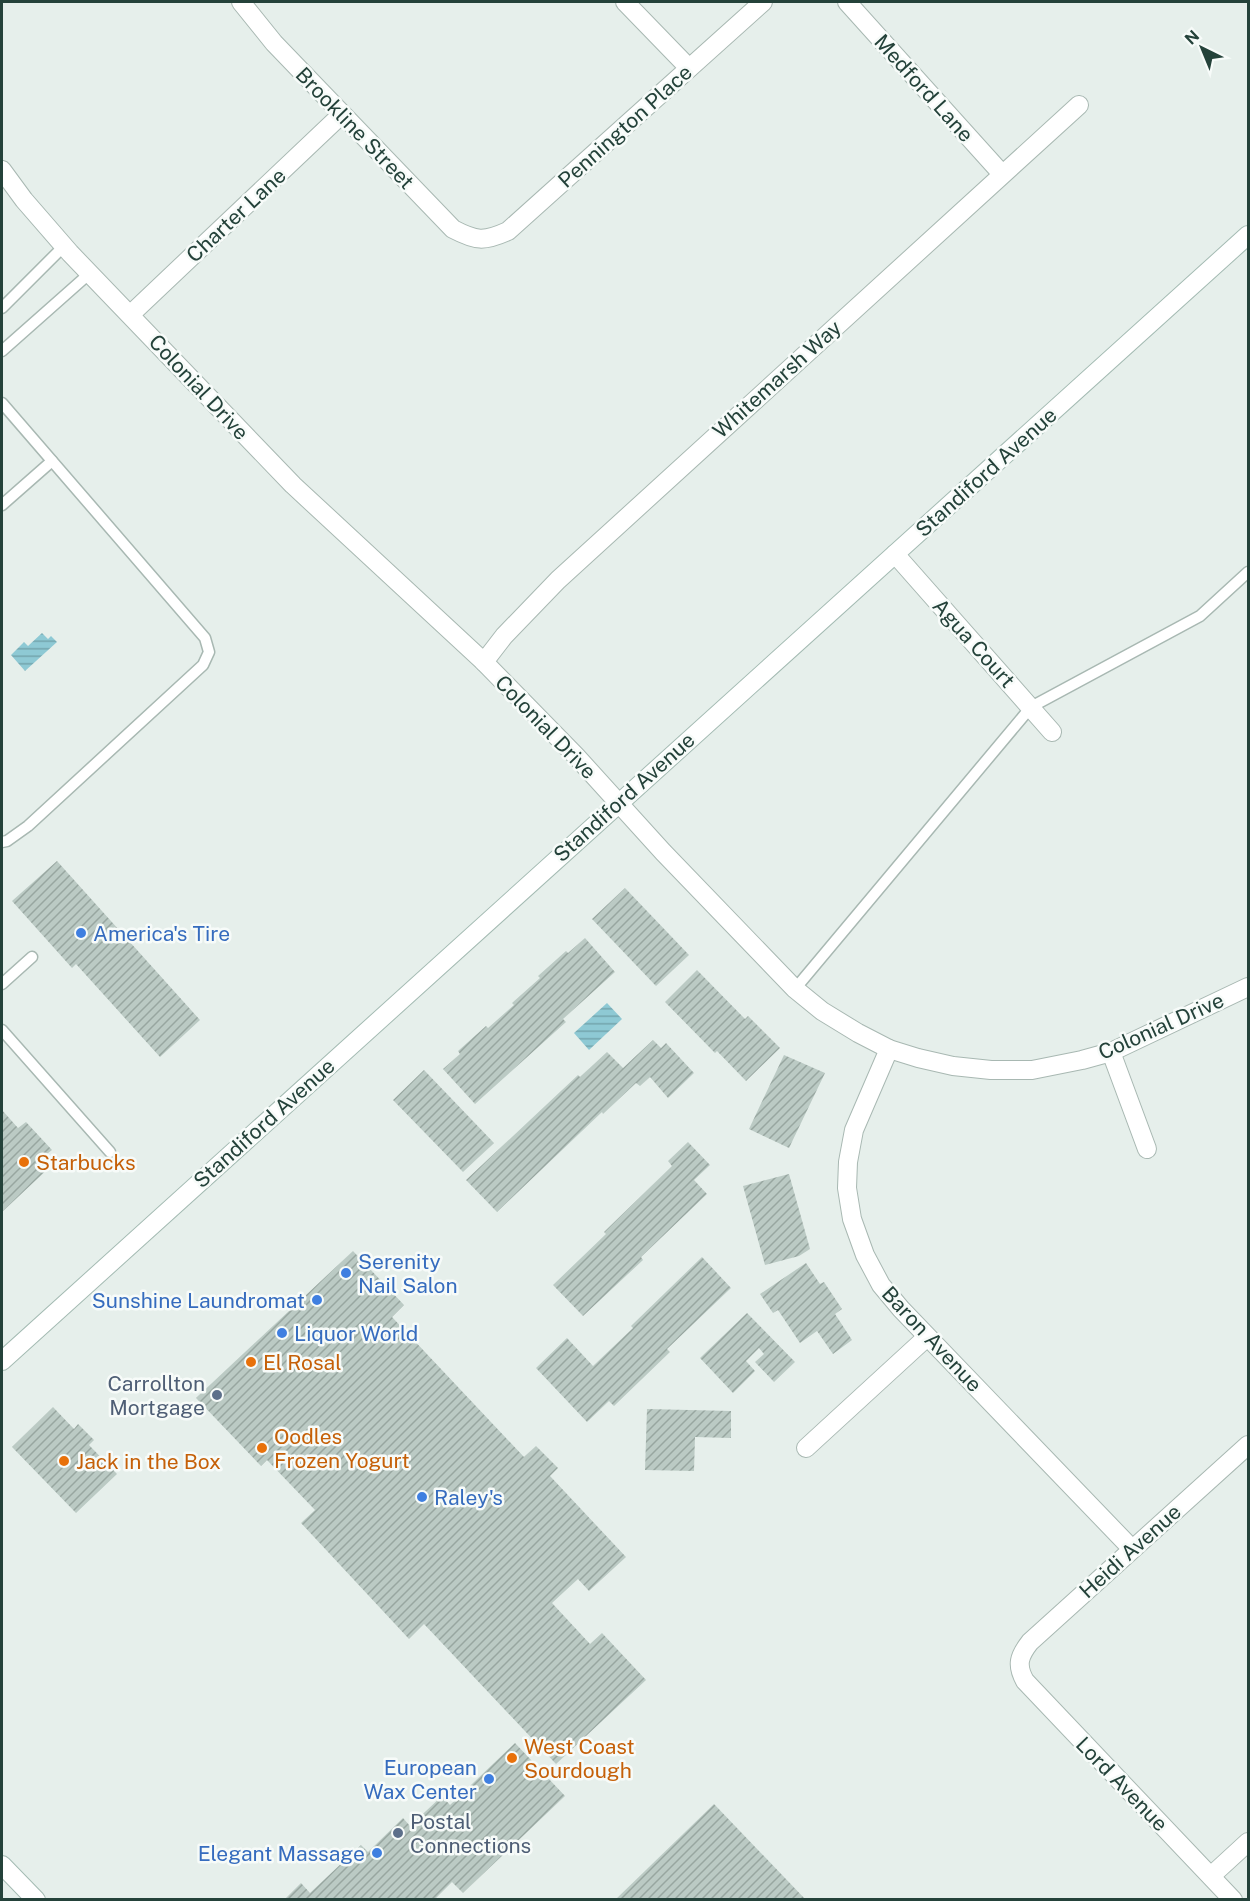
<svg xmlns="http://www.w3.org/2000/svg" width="1250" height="1901" font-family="'Public Sans',sans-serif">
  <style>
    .water { fill: url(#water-rules) }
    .building { fill: url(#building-hatch) }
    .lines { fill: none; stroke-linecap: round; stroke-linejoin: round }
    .lane-casing { stroke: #a8b8b2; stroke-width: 13 }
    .street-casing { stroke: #a8b8b2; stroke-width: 20 }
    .secondary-casing { stroke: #a4bbb3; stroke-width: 20 }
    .lane { stroke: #fff; stroke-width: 10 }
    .street { stroke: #fff; stroke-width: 18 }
    .secondary { stroke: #fff; stroke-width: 18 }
    .shop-dot { fill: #3f7fe0; stroke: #f7fbf9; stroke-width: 2 }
    .food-dot { fill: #e8710a; stroke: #f7fbf9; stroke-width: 2 }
    .service-dot { fill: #5c6f8a; stroke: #f7fbf9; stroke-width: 2 }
    .labels { text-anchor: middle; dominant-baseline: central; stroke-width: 5; stroke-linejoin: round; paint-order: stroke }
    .street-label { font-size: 21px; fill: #24423a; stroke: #f7fbf9 }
    .shop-label { font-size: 21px; fill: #366cbe; stroke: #f7fbf9; text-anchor: start }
    .food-label { font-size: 21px; fill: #c56008; stroke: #f7fbf9; text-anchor: start }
    .service-label { font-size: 21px; fill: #4e5e75; stroke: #f7fbf9; text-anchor: end }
  </style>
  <defs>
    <pattern id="water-rules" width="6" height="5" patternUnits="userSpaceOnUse" patternTransform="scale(1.5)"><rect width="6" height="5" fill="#8ec9d4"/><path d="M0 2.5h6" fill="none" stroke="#74a5ad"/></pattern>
    <pattern id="building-hatch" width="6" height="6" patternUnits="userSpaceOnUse" patternTransform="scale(1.5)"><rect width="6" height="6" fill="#bbcac4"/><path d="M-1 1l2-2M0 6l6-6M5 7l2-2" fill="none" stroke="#98a6a0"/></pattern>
  </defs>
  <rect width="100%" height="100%" fill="#e6efeb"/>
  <g class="water">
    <path d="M42,633L48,639L51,636L57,642L25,671L11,655L24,642L28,646Z"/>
    <path d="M607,1003L622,1019L589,1050L574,1033Z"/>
  </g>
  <g class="building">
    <path d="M57,861L200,1020L160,1057L76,964L72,968L12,901Z"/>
    <path d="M625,888L689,955L656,986L592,919Z"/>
    <path d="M585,938L615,972L563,1019L566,1022L475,1104L443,1069L460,1054L458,1051L486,1026L488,1028L514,1005L512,1003L540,978L538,976L566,951L568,953Z"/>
    <path d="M697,970L745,1019L748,1016L780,1048L746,1081L717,1051L715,1053L665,1002Z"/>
    <path d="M653,1040L661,1048L666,1043L694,1073L668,1098L650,1077L640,1086L636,1083L603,1114L602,1112L497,1212L466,1180L578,1075L580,1077L607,1052L623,1068Z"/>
    <path d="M784,1055L825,1073L789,1148L749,1129Z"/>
    <path d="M424,1070L494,1143L463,1172L393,1100Z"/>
    <path d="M2,1110L18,1128L26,1122L52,1150L43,1157L51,1166L2,1212Z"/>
    <path d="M688,1142L710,1165L694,1180L707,1194L641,1257L643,1260L583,1316L553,1285L606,1234L604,1232L672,1166L668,1161Z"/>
    <path d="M789,1174L810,1249L799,1256L765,1265L743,1186Z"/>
    <path d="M353,1251L404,1305L392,1317L524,1457L536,1446L558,1468L550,1476L626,1557L589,1591L578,1579L552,1603L590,1644L602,1633L646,1680L556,1764L424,1624L409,1639L301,1523L315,1510L267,1460L261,1466L196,1398Z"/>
    <path d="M702,1257L731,1288L667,1349L670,1352L614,1406L609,1401L587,1422L536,1368L567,1338L593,1366L633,1328L631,1326Z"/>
    <path d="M806,1263L820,1284L824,1282L842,1309L835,1314L852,1340L833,1354L817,1331L800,1343L778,1310L773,1313L760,1294Z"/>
    <path d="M747,1313L795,1362L774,1382L755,1362L764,1354L759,1348L746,1361L755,1371L733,1393L700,1358Z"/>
    <path d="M53,1407L74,1429L78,1424L94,1440L89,1445L117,1474L76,1513L12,1447Z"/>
    <path d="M647,1409L731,1411V1438L695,1437L694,1471L645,1470Z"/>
    <path d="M515,1743L565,1796L463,1893L452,1882L434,1900H284L301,1883L310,1893L361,1845L368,1852L403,1818L410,1826L442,1796L450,1805Z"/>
    <path d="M714,1804L806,1900H615Z"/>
  </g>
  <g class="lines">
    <g class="lane-casing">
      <g id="lane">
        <path d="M2,308L64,246"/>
        <path d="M2,351L90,273"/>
        <path d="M2,403L205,638L209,652L203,665L28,826L7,841L2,842"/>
        <path d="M2,505L52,461"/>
        <path d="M2,984L32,957"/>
        <path d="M795,989L1031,707L1200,616L1248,572"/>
        <path d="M2,1030L110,1152"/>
      </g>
    </g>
    <g class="street-casing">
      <g id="street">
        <path d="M241,2L274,43L453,229C476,241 484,242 508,231L763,2"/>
        <path d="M625,2L689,68"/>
        <path d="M847,2L1002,174"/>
        <path d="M2,170L24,200L70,253L293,485L484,662L576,756L663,852L795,989L822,1011L858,1033L889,1049L918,1058L953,1066L991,1070H1032L1082,1060L1111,1052L1248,987"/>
        <path d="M131,314L341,115"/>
        <path d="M895,554L1052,732"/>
        <path d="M484,662L504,636L558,580L1079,105"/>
        <path d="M889,1049L854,1130L848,1162L847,1188L852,1219L865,1255L881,1285L901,1309L1132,1549"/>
        <path d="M1111,1052L1147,1149"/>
        <path d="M806,1448L927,1337"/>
        <path d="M1211,1876L1248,1842"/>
        <path d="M1233,1900L1025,1681C1016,1665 1019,1656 1030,1642L1248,1445"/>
      </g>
    </g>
    <g class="secondary-casing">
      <g id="secondary">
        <path d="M2,1361L1248,235"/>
        <path d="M2,1865L36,1900"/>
      </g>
    </g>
    <use href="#lane" class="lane"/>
    <use href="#street" class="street"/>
    <use href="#secondary" class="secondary"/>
  </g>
  <g class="shop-dot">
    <circle cx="81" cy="933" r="6"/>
    <circle cx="346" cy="1273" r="6"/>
    <circle cx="317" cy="1300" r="6"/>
    <circle cx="282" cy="1333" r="6"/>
    <circle cx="422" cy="1497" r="6"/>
    <circle cx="489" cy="1779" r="6"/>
    <circle cx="377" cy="1853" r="6"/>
  </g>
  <g class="food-dot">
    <circle cx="24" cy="1162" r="6"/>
    <circle cx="251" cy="1362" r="6"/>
    <circle cx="262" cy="1448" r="6"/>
    <circle cx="64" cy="1461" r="6"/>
    <circle cx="512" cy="1758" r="6"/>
  </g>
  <g class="service-dot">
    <circle cx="217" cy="1395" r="6"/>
    <circle cx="398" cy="1833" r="6"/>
  </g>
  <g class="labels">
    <g class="street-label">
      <text transform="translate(924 88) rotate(48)">Medford Lane</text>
      <text transform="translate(625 126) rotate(-42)">Pennington Place</text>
      <text transform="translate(355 128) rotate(46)">Brookline Street</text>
      <text transform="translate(236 215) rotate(-43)">Charter Lane</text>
      <text transform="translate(777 379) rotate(-42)">Whitemarsh Way</text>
      <text transform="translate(199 387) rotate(47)">Colonial Drive</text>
      <text transform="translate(986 472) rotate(-42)">Standiford Avenue</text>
      <text transform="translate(974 643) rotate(48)">Agua Court</text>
      <text transform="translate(546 727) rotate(46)">Colonial Drive</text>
      <text transform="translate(624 797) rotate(-42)">Standiford Avenue</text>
      <text transform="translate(1161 1026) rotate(-24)">Colonial Drive</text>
      <text transform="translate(264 1123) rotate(-42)">Standiford Avenue</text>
      <text transform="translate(932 1339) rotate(47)">Baron Avenue</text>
      <text transform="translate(1130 1551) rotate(-42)">Heidi Avenue</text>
      <text transform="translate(1122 1784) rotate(46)">Lord Avenue</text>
    </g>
    <g class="shop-label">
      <text x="93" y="933">America's Tire</text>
      <text x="358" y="1261">Serenity<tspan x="358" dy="24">Nail Salon</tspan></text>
      <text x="305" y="1300" text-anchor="end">Sunshine Laundromat</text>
      <text x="294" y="1333">Liquor World</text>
      <text x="434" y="1497">Raley's</text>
      <text x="477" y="1767" text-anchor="end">European<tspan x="477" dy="24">Wax Center</tspan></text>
      <text x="365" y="1853" text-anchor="end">Elegant Massage</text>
    </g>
    <g class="food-label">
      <text x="36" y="1162">Starbucks</text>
      <text x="263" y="1362">El Rosal</text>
      <text x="274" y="1436">Oodles<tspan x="274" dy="24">Frozen Yogurt</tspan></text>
      <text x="76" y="1461">Jack in the Box</text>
      <text x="524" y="1746">West Coast<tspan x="524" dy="24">Sourdough</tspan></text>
    </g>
    <g class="service-label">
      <text x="205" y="1383">Carrollton<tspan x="205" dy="24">Mortgage</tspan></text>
      <text x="410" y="1821" text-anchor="start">Postal<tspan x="410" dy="24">Connections</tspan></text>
    </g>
  </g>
  <rect width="1250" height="1901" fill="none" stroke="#24423a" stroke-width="6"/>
  <g transform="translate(1202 48) rotate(317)" stroke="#f7fbf9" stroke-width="4.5" paint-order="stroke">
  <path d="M0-4.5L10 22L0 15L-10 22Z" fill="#24423a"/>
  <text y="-9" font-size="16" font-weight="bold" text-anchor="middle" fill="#24423a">N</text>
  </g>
</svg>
